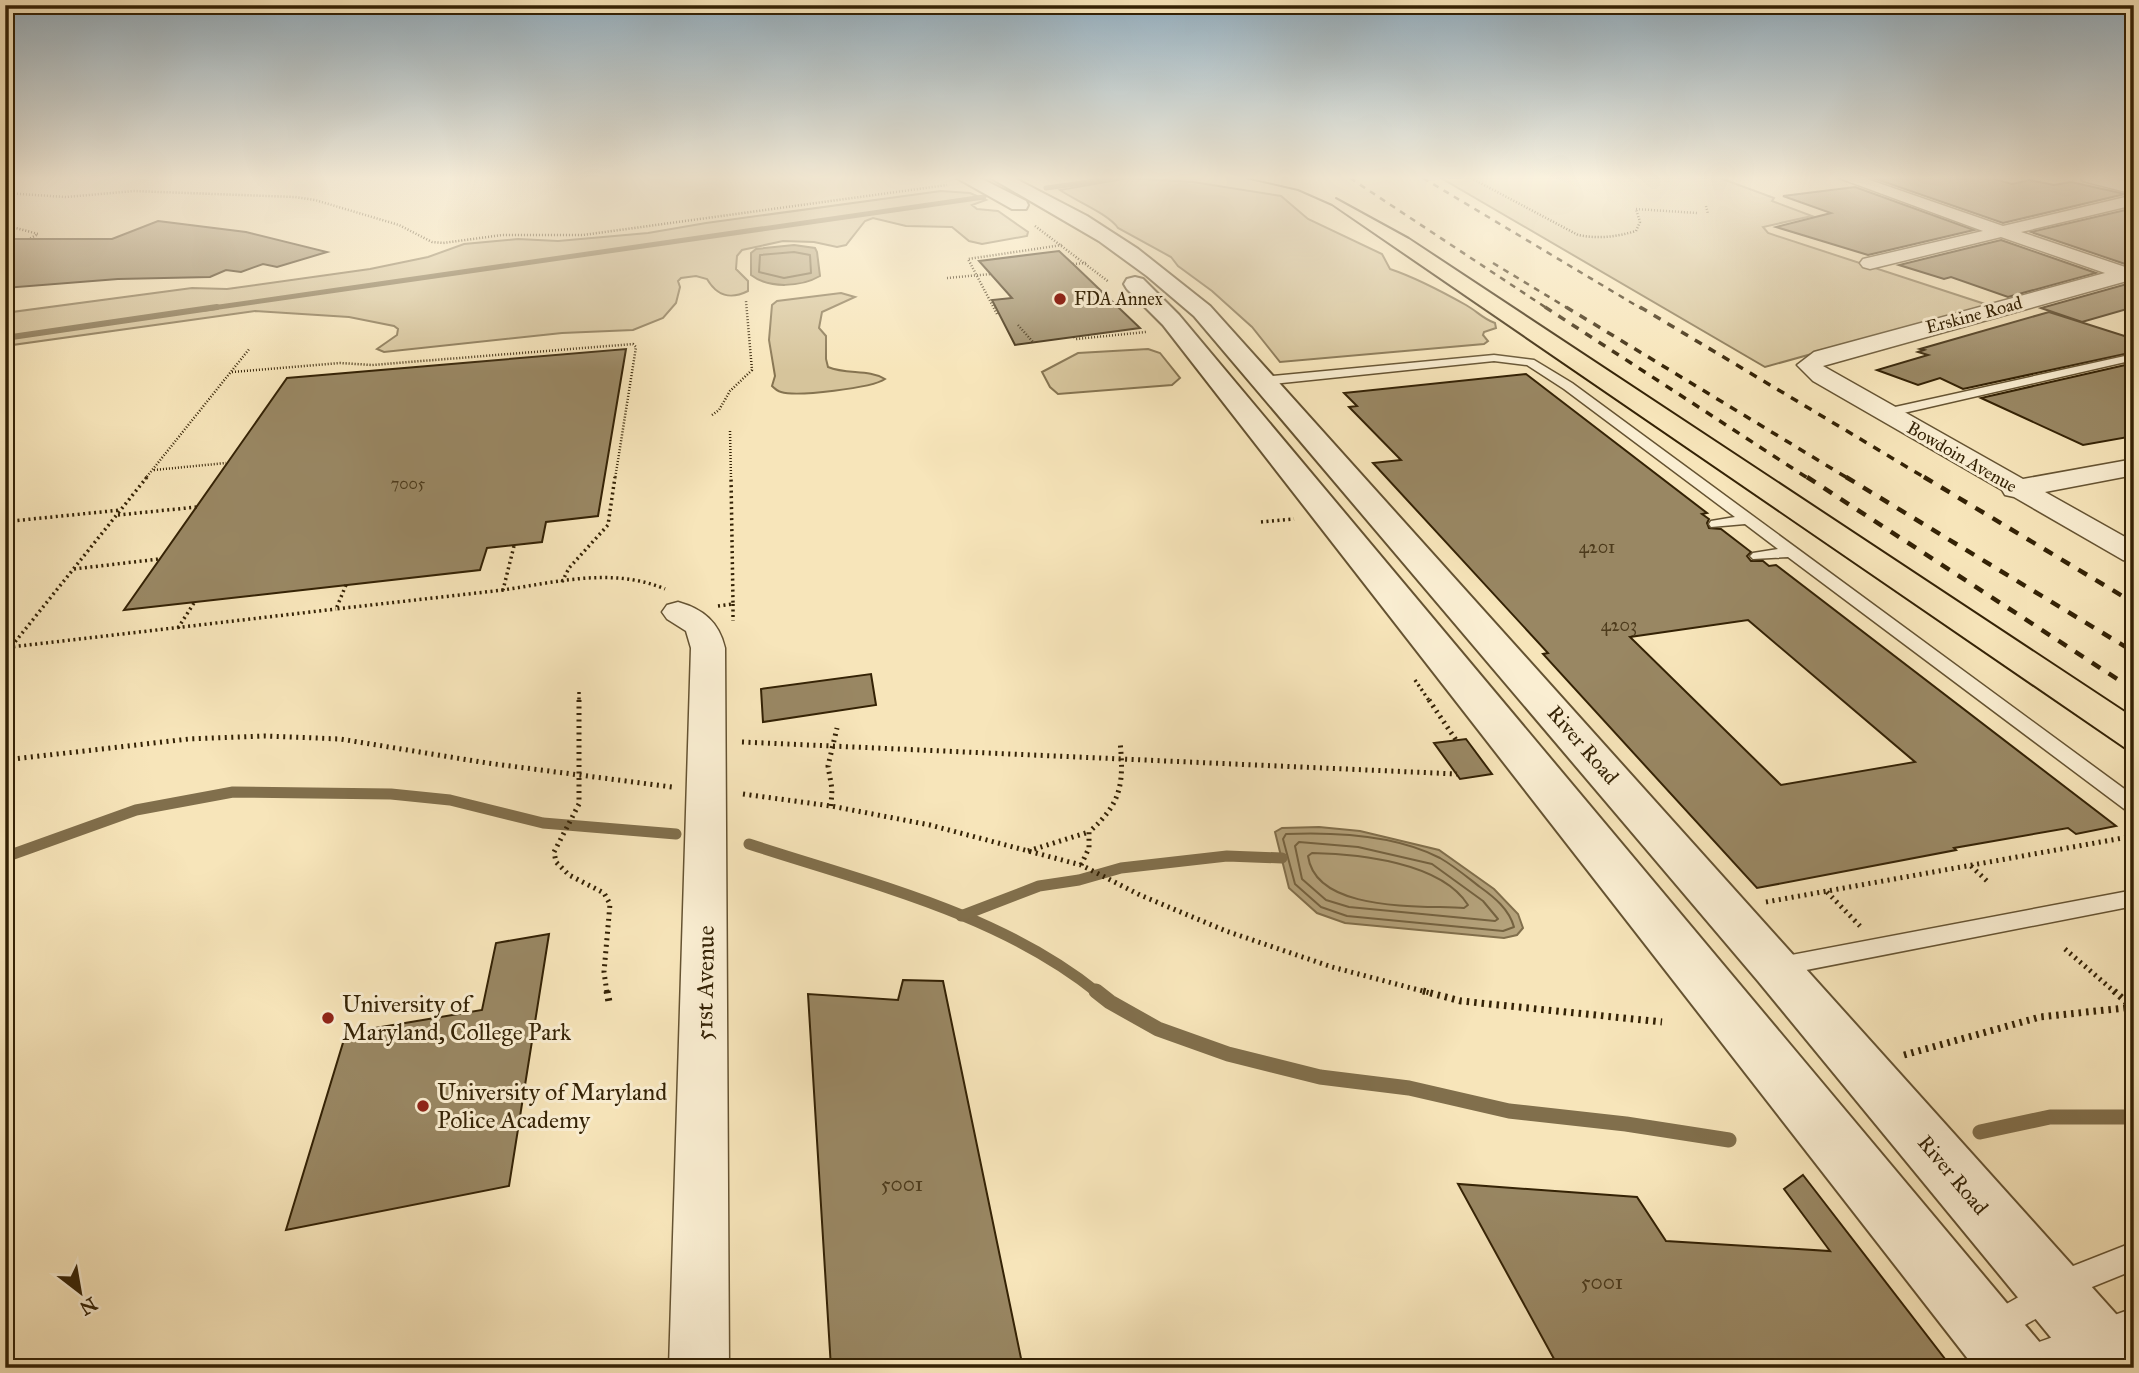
<svg xmlns="http://www.w3.org/2000/svg" width="2139" height="1373" font-family="'IM FELL Great Primer',serif">
  <style>
    .green { fill: #d6c49b; stroke: #857350; stroke-width: 2 }
    .water { fill: #b5a37c; stroke: #816f4c; stroke-width: 2 }
    .lines { fill: none; stroke-linecap: round; stroke-linejoin: round }
    .shore { stroke: #746240; stroke-width: 2 }
    .stream-far3 { stroke: #816f4c; stroke-width: 5 }
    .stream-far2 { stroke: #816f4c; stroke-width: 6 }
    .stream-far1 { stroke: #816f4c; stroke-width: 11 }
    .stream { stroke: #816f4c; stroke-width: 15 }
    .building { fill: #998763; stroke: #342205; stroke-width: 2; fill-rule: evenodd }
    .service-casing { stroke: #655332; stroke-width: 3 }
    .minor-casing { stroke: #655332; stroke-width: 3 }
    .tertiary-casing { stroke: #655332; stroke-width: 4 }
    .path-far3 { stroke: #342205; stroke-width: 2.5; stroke-dasharray: 1 2; stroke-linecap: butt }
    .path-far2 { stroke: #342205; stroke-width: 3.5; stroke-dasharray: 2 3.5; stroke-linecap: butt }
    .path-far1 { stroke: #342205; stroke-width: 5; stroke-dasharray: 2 4.5; stroke-linecap: butt }
    .path { stroke: #342205; stroke-width: 7; stroke-dasharray: 2.5 5; stroke-linecap: butt }
    .service { fill: #faeed2; fill-rule: evenodd }
    .minor { fill: #faeed2; fill-rule: evenodd }
    .tertiary { fill: #faeed2; fill-rule: evenodd }
    .tram { stroke: #342205; stroke-width: 2 }
    .rail-far2 { stroke: #342205; stroke-width: 2.5; stroke-dasharray: 6 6; stroke-linecap: butt }
    .rail-far1 { stroke: #342205; stroke-width: 3.5; stroke-dasharray: 8 8; stroke-linecap: butt }
    .rail { stroke: #342205; stroke-width: 4.5; stroke-dasharray: 10 10; stroke-linecap: butt }
    .poi-dot { fill: #8f2418; stroke: #faeed2; stroke-width: 2.5 }
    .labels { text-anchor: middle; dominant-baseline: central; stroke-width: 6; stroke-linejoin: round; paint-order: stroke }
    .far-number-label { font-size: 16px; fill: #4d3b1c }
    .far-poi-label { font-size: 18px; fill: #342205; stroke: #faeed2; text-anchor: start }
    .far-street-label { font-size: 18px; fill: #342205; stroke: #faeed2 }
    .number-label { font-size: 18px; fill: #4d3b1c }
    .street-label { font-size: 21px; fill: #342205; stroke: #faeed2 }
    .near-number-label { font-size: 21px; fill: #4d3b1c }
    .near-street-label { font-size: 24px; fill: #342205; stroke: #faeed2 }
    .near-poi-label { font-size: 24px; fill: #342205; stroke: #faeed2; text-anchor: start }
  </style>
  <rect width="100%" height="100%" fill="#f7e5ba"/>
  <filter id="stains"><feTurbulence type="fractalNoise" baseFrequency=".00286" numOctaves="4"/><feColorMatrix values="0 0 0 0 .2 0 0 0 0 .09 0 0 0 0 .02 0 0 0 .5 -.17"/></filter>
  <radialGradient id="worn" r=".72"><stop offset=".6" stop-color="#630" stop-opacity="0"/><stop offset="1" stop-color="#630" stop-opacity=".3"/></radialGradient>
  <g class="green">
    <path d="M1128,178L1193,182L1281,196L1308,219L1382,254L1390,269C1417,278 1441,291 1466,305C1477,311 1483,319 1495,323L1496,328L1484,332L1483,335L1488,341L1484,344L1280,362L1252,327L1212,291L1178,266L1171,257L1118,228C1109,214 1074,200 1060,190Z"/>
    <path d="M1441,178H1720L1774,198L1772,201L1812,216L1763,227L1768,233L1988,305L1765,367Z"/>
    <path d="M941,191L970,193L986,200L972,205L977,209L998,211L1028,232L1027,236L982,244L969,241L952,227L906,226L873,218L865,221L846,245L837,247L814,242L783,241L742,250L737,256L736,269L748,281V291C730,300 717,296 707,279L696,276L681,278L678,281L680,287L676,303L663,318L633,330L562,333L384,352L377,349L397,335L398,329L394,326L349,317L255,311L5,346V313L192,288L227,289L370,269L428,257L464,244L518,239L558,241L648,233L706,223Z"/>
    <path d="M841,293L855,297L822,312L819,328L826,336V359L828,367C847,375 868,369 885,379C872,388 797,397 781,392C777,391 775,389 772,386L775,376L769,340L772,305L777,301Z"/>
    <path d="M1148,349L1160,353L1180,378L1172,385L1058,394L1050,387L1042,372L1078,353Z"/>
  </g>
  <g class="water">
    <path d="M794,245L815,248L817,252L820,276C801,287 769,289 751,275V253L756,249Z"/>
    <path d="M1319,827L1360,831L1439,850L1494,889L1518,914L1523,928L1517,935L1504,938L1345,923L1317,913L1289,888L1275,832L1282,828Z"/>
  </g>
  <g class="lines">
    <g class="shore">
      <path d="M794,252L810,255L811,273L784,278L759,272L760,255Z"/>
      <path d="M1286,834C1335,832 1396,835 1440,858C1454,866 1467,877 1480,887C1494,897 1509,909 1514,927L1503,931L1347,916L1321,907L1295,884L1283,839Z"/>
      <path d="M1299,842L1358,847L1432,864L1483,901L1498,919L1495,921L1349,907L1326,900L1302,879L1295,846Z"/>
      <path d="M1312,853C1358,854 1441,862 1468,905L1464,908C1421,905 1316,913 1308,856Z"/>
    </g>
    <g class="stream-far3">
      <path d="M1046,188L1118,178"/>
      <path d="M205,309L984,197"/>
    </g>
    <path class="stream-far2" d="M5,338L217,307"/>
    <g class="stream-far1">
      <path d="M749,844C868,883 999,913 1098,993"/>
      <path d="M5,857L136,810L233,792L391,794L450,800L543,823L676,834"/>
      <path d="M961,916L1039,886L1079,880L1121,868L1227,856L1282,858"/>
    </g>
    <g class="stream">
      <path d="M1096,991L1110,1002L1158,1029L1228,1054L1320,1077L1409,1088L1509,1111L1626,1124L1729,1140"/>
      <path d="M1980,1132L2050,1117H2134"/>
    </g>
  </g>
  <g class="building">
    <path d="M1873,178H1991L2012,184L2030,180L2054,185L2071,182L2125,194L2003,223Z"/>
    <path d="M1855,187L1974,230L1868,255L1776,227L1831,213L1783,196Z"/>
    <path d="M2134,208V267L2031,232Z"/>
    <path d="M158,221L246,232L327,252L277,267L263,264L241,272L226,270L210,277L118,279L5,288V239H112Z"/>
    <path d="M2001,240L2096,273L2008,297L1951,277L1944,279L1899,265Z"/>
    <path d="M1059,251L1073,264L1140,328L1015,345L992,300L1012,298L979,261Z"/>
    <path d="M2134,282V307L2082,322L2041,308Z"/>
    <path d="M2049,312L2134,339V352L1963,389L1940,378L1918,385L1877,370L1928,355L1918,352L1924,350L1920,349Z"/>
    <path d="M626,349L598,516L546,522L542,542L487,548L480,570L124,610L287,378Z"/>
    <path d="M2134,363V436L2083,445L1981,398Z"/>
    <path d="M1526,374L1707,513L1702,514L1709,519L1707,523L1709,528L1721,529L1751,552L1747,556L1751,561H1763L1769,566L1776,565L2116,826L2076,834L2068,828L1954,848L1956,850L1757,888L1543,654L1548,653L1373,463L1401,460L1349,407L1357,406L1344,393ZM1748,620L1915,762L1781,785L1630,637Z"/>
    <path d="M871,674L876,705L763,722L761,689Z"/>
    <path d="M1466,739L1492,774L1460,779L1434,743Z"/>
    <path d="M549,934L509,1186L286,1230L346,1033L482,1010L496,943Z"/>
    <path d="M903,980L943,981L1023,1368H831L808,994L898,1000Z"/>
    <path d="M1803,1175L1952,1368H1559L1458,1184L1637,1197L1666,1241L1830,1251L1784,1189Z"/>
  </g>
  <g class="lines">
    <g class="service-casing">
      <g id="service">
        <path d="M2134,354V360L1886,417L1880,413L1886,409Z"/>
        <path d="M1494,355L1534,360L1572,383L2134,796V813L2127,811L1788,557L1753,559L1750,556L1753,553L1778,549L1745,524L1711,527L1709,524L1711,521L1735,517L1564,389L1527,365L1494,361L1262,385L1256,381L1262,377Z"/>
        <path d="M2134,890V906L1776,976L1768,973L1765,967L1768,961L1776,958Z"/>
        <path d="M2134,1242V1270L2092,1287L2007,1335L1997,1340L1987,1335L1982,1325L1987,1315L2073,1266Z"/>
        <path d="M2134,1308V1338L2051,1368H2012L2010,1362L2014,1351Z"/>
      </g>
    </g>
    <g class="minor-casing">
      <g id="minor">
        <path d="M1839,178H1864L2003,226L2134,195V205L2021,232L2134,270V279L1823,366L2023,479L2134,459V475L2045,492L2134,542V563L2123,560L2014,497L2005,495L2002,490L1813,381L1797,365L1814,352L2105,273L2001,237L1870,269L1863,267L1860,263L1863,259L1983,231Z"/>
        <path d="M2081,178H2111L2134,184V194L2083,181Z"/>
        <path d="M678,602C703,609 719,622 725,648L729,1368H669L691,648L686,631L667,619L662,612L667,605Z"/>
      </g>
    </g>
    <g class="tertiary-casing">
      <g id="tertiary">
        <path d="M957,178H980L1026,201L1028,205L1026,209H1012Z"/>
        <path d="M991,178H1014L1087,216L1138,249L1210,306L2134,1334V1368H2076L1758,981L1194,316L1147,276L1099,241Z"/>
        <path d="M1135,277L1143,279L1179,315L2041,1344L2050,1368H1975L1163,325L1127,289L1124,284L1127,279Z"/>
      </g>
    </g>
    <g class="path-far3">
      <path d="M1471,178L1578,235C1598,239 1616,237 1636,231L1640,222L1636,209"/>
      <path d="M5,193L66,197L134,191L295,197L315,200L399,225L432,242L443,243L502,235H583L947,185"/>
      <path d="M1706,206L1708,214"/>
      <path d="M1636,209L1697,213"/>
      <path d="M5,225L38,234L29,239"/>
      <path d="M1035,226L1109,282"/>
      <path d="M1073,264L1086,263"/>
      <path d="M947,278L991,274"/>
      <path d="M997,314L968,259L1062,245"/>
      <path d="M1018,325L1033,342"/>
      <path d="M1074,337L1076,339L1146,332"/>
      <path d="M232,372L340,363L372,365L633,344L636,347L615,479"/>
      <path d="M712,415L719,410L730,391L752,370L746,301"/>
      <path d="M730,431L731,479"/>
      <path d="M154,470L226,463"/>
      <path d="M145,479L250,348"/>
    </g>
    <g class="path-far2">
      <path d="M147,477L11,647L336,609"/>
      <path d="M118,515L197,507"/>
      <path d="M12,521L121,510"/>
      <path d="M1261,522L1294,519"/>
      <path d="M514,546L503,590C557,582 613,567 665,589"/>
      <path d="M74,569L159,559"/>
      <path d="M562,582L569,568L608,525L615,477"/>
      <path d="M346,585L336,609L503,590"/>
      <path d="M733,604V621"/>
      <path d="M718,606L733,604L731,477"/>
      <path d="M178,628L194,603"/>
      <path d="M1415,680L1430,702"/>
      <path d="M579,692V702"/>
    </g>
    <g class="path-far1">
      <path d="M579,700V804L554,852L556,862L569,875L604,893L610,904L604,972L607,993"/>
      <path d="M1429,700L1456,740"/>
      <path d="M742,742L1457,774"/>
      <path d="M5,760L189,739L264,736L340,739L487,763L672,787"/>
      <path d="M743,794L831,806L930,825L1081,865L1140,895L1226,931L1332,967L1430,993"/>
      <path d="M831,806L832,789L828,766L837,728"/>
      <path d="M1028,851L1089,832"/>
      <path d="M1081,865L1089,848V832C1122,803 1124,783 1120,741"/>
      <path d="M1971,866L1988,882"/>
      <path d="M1827,892L1860,926"/>
      <path d="M1766,902L2134,836"/>
      <path d="M2065,949L2116,993"/>
    </g>
    <g class="path">
      <path d="M607,991L609,1002"/>
      <path d="M1423,991L1461,1001L1662,1022"/>
      <path d="M2114,991L2131,1006"/>
      <path d="M1904,1055L2040,1017L2134,1007"/>
    </g>
    <use href="#service" class="service"/>
    <use href="#minor" class="minor"/>
    <use href="#tertiary" class="tertiary"/>
    <g class="tram">
      <path d="M1246,178L1298,190L1332,205L2134,755"/>
      <path d="M1336,198L1409,238L2134,717"/>
    </g>
    <g class="rail-far2">
      <path d="M1350,178L1548,309"/>
      <path d="M1423,178L1642,309"/>
      <path d="M1493,263L1569,309"/>
    </g>
    <g class="rail-far1">
      <path d="M1545,307L1809,479"/>
      <path d="M1566,307L1849,479"/>
      <path d="M1640,307L1927,479"/>
    </g>
    <g class="rail">
      <path d="M1807,477L2134,690"/>
      <path d="M1846,477L2134,652"/>
      <path d="M1924,477L2134,603"/>
    </g>
  </g>
  <linearGradient id="sky" x2="0" y2="1"><stop stop-color="#93adbd"/><stop offset="0.48" stop-color="#fbf3e0"/><stop offset="1" stop-color="#fbf3e0" stop-opacity="0"/></linearGradient>
  <rect width="2139" height="371" fill="url(#sky)"/>
  <g class="poi-dot">
    <circle cx="1060" cy="299" r="7"/>
    <circle cx="328" cy="1018" r="7"/>
    <circle cx="423" cy="1106" r="7"/>
  </g>
  <g class="labels">
    <g class="far-number-label">
      <text x="408" y="483">7005</text>
    </g>
    <g class="far-poi-label">
      <text x="1074" y="299">FDA Annex</text>
    </g>
    <g class="far-street-label">
      <text transform="translate(1974 315) rotate(-15)">Erskine Road</text>
      <text transform="translate(1962 457) rotate(30)">Bowdoin Avenue</text>
    </g>
    <g class="number-label">
      <text x="1597" y="547">4201</text>
      <text x="1619" y="625">4203</text>
    </g>
    <g class="street-label">
      <text transform="translate(1583 745) rotate(49)">River Road</text>
      <text transform="translate(1953 1175) rotate(50)">River Road</text>
    </g>
    <g class="near-number-label">
      <text x="902" y="1184">5001</text>
      <text x="1602" y="1282">5001</text>
    </g>
    <g class="near-street-label">
      <text transform="translate(705 983) rotate(-89)">51st Avenue</text>
    </g>
    <g class="near-poi-label">
      <text x="342" y="1004">University of<tspan x="342" dy="28">Maryland, College Park</tspan></text>
      <text x="437" y="1092">University of Maryland<tspan x="437" dy="28">Police Academy</tspan></text>
    </g>
  </g>
  <rect width="2139" height="1373" fill="none" stroke="#f7e5ba" stroke-width="28"/>
  <rect x="7" y="7" width="2125" height="1359" fill="none" stroke="#342205" stroke-width="3.5"/>
  <rect x="14" y="14" width="2111" height="1345" fill="none" stroke="#342205" stroke-width="2"/>
  <g transform="translate(80 1292) rotate(149)" stroke="#faeed2" stroke-width="5" paint-order="stroke">
  <path d="M0-5L12 26L0 18L-12 26Z" fill="#342205"/>
  <text y="-10" font-size="19" font-weight="bold" text-anchor="middle" fill="#342205">N</text>
  </g>
  <rect width="100%" height="100%" filter="url(#stains)"/>
  <rect width="100%" height="100%" fill="url(#worn)"/>
</svg>
